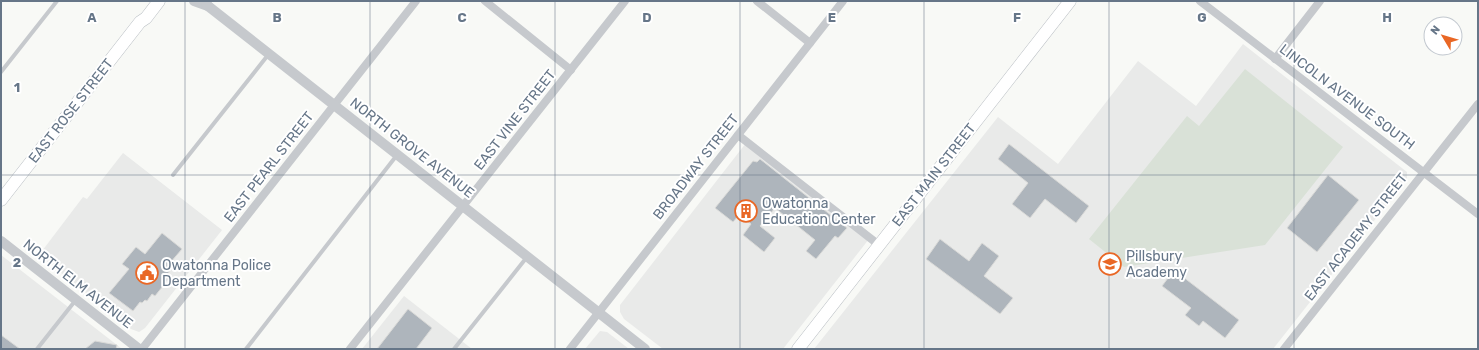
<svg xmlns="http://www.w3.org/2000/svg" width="1479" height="350" font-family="Rubik,sans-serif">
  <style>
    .built { fill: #e9eae9 }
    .green { fill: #d9e1d7 }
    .building { fill: #aeb5bc; stroke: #dadad8 }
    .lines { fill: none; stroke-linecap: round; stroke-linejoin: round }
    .secondary-casing { stroke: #babfc4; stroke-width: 13 }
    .service { stroke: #c6c9cd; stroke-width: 4 }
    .minor { stroke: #c6c9cd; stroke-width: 8 }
    .tertiary { stroke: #c6c9cd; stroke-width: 10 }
    .secondary { stroke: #fff; stroke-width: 12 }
    .grid { fill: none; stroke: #667688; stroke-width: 1; stroke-opacity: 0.55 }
    .labels { text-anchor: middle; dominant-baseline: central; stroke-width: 4; stroke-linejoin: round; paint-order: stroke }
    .street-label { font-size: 14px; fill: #667688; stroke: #fff }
    .poi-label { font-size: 14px; fill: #667688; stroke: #fff; text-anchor: start }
    .grid-label { font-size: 13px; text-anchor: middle; font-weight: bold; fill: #667688; stroke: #fff; stroke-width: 4; stroke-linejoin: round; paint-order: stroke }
  </style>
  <rect width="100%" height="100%" fill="#f8f9f6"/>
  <g class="built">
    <path d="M1243,44L1407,172V179L1273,349H814L998,117L1058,164L1138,61L1196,106Z"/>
    <path d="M746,143L869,239L783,349H663L624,319L620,312V305Z"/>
    <path d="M123,153L222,230L145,328L139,332L131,329L39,255L83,197L87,199Z"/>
    <path d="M1,255L117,345L122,349H1Z"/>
    <path d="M404,296L472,349H362Z"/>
    <path d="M600,331L607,332L629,349H585Z"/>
  </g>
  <path class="green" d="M1245,69L1343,147L1265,245L1124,267L1089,239L1187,116L1199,126Z"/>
  <g class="building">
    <path d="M1009,144L1089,206L1076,223L1045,199L1030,218L1012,204L1028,183L998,159Z"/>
    <path d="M760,159L847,228L838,238L835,236L816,259L806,251L815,240L775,208L760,226L775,238L764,252L743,235L751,224L739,215L733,222L715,208L753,161L757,162Z"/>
    <path d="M1328,175L1359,200L1317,252L1287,228Z"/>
    <path d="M162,233L182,249L170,263L173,265L168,274L171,276L155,296L152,294L147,301L145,300L142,303L140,302L133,311L109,293L129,269L122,264L136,247L145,254Z"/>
    <path d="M940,239L969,261L982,243L999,256L984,276L1013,298L1000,314L926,259Z"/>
    <path d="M1174,270L1239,320L1225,338L1203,321L1199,326L1185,315L1191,308L1162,286Z"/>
    <path d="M408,309L432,328L416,349H377Z"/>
    <path d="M1,335L20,349H1Z"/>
    <path d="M95,341L117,345L116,349H85Z"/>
  </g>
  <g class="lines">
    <g class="secondary-casing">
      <g id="secondary">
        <path d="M1,200L140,22L146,18L159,1"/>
        <path d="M798,349L1070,1"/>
      </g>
    </g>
    <g class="service">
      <path d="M1,72L57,1"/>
      <path d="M173,175L268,55"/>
      <path d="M37,349L75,301"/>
      <path d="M246,349L397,155"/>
      <path d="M454,349L527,257"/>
    </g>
    <g class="minor">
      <path d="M485,1L571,70"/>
      <path d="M757,1L810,43"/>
      <path d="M1200,1L1478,214"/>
      <path d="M1275,59L1320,1"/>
      <path d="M738,135L879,245"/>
      <path d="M142,349L416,1"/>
      <path d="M350,349L625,1"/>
      <path d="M570,349L843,1"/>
      <path d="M1284,349L1478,104"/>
    </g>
    <g class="tertiary">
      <path d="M194,1L208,6"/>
      <path d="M205,1L208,6L645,349"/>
      <path d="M1,241L139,349"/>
    </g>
    <use href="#secondary" class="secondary"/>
  </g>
  <path class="grid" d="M185,1V349M370,1V349M555,1V349M740,1V349M924,1V349M1109,1V349M1294,1V349M1,175H1478"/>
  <defs>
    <g id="building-ring" transform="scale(1.15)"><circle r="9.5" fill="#fff" stroke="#e96725" stroke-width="1.5"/><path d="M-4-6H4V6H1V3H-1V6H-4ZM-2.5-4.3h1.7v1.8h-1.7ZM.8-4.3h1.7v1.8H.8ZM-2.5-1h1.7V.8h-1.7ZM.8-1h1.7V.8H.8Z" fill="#e96725"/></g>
    <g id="school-ring" transform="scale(1.15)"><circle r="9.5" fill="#fff" stroke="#e96725" stroke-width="1.5"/><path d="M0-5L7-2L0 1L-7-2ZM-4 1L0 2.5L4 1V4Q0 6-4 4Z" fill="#e96725"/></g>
    <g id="civic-ring" transform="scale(1.15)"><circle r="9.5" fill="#fff" stroke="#e96725" stroke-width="1.5"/><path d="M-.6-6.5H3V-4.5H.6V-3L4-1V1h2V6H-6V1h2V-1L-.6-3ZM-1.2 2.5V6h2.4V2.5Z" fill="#e96725"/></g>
  </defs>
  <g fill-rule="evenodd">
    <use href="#building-ring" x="746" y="211"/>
    <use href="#school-ring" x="1110" y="264"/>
    <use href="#civic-ring" x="147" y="273"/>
  </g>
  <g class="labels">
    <g class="street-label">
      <text transform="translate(1347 97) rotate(37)">LINCOLN AVENUE SOUTH</text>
      <text transform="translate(71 111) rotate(-52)">EAST ROSE STREET</text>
      <text transform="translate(515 120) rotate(-52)">EAST VINE STREET</text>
      <text transform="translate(412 148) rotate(38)">NORTH GROVE AVENUE</text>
      <text transform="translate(269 167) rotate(-52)">EAST PEARL STREET</text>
      <text transform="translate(696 167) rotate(-52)">BROADWAY STREET</text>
      <text transform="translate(934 175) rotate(-52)">EAST MAIN STREET</text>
      <text transform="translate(1356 237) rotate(-52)">EAST ACADEMY STREET</text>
      <text transform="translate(78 284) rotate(38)">NORTH ELM AVENUE</text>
    </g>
    <g class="poi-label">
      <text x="762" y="203">Owatonna<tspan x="762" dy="16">Education Center</tspan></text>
      <text x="1126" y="256">Pillsbury<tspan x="1126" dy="16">Academy</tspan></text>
      <text x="162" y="265">Owatonna Police<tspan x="162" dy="16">Department</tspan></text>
    </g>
  </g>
  <g class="grid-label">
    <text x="92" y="22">A</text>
    <text x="277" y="22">B</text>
    <text x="462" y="22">C</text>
    <text x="647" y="22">D</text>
    <text x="832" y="22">E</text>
    <text x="1017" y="22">F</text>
    <text x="1202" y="22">G</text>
    <text x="1387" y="22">H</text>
    <text x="17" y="92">1</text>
    <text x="17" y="267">2</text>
  </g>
  <rect width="1479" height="350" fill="none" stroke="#667688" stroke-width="4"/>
  <g transform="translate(1443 36) rotate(308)"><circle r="19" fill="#ffffff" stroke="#c2c8cf"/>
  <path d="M0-3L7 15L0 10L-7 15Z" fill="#e96725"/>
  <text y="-6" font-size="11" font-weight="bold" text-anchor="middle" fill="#667688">N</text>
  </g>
</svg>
